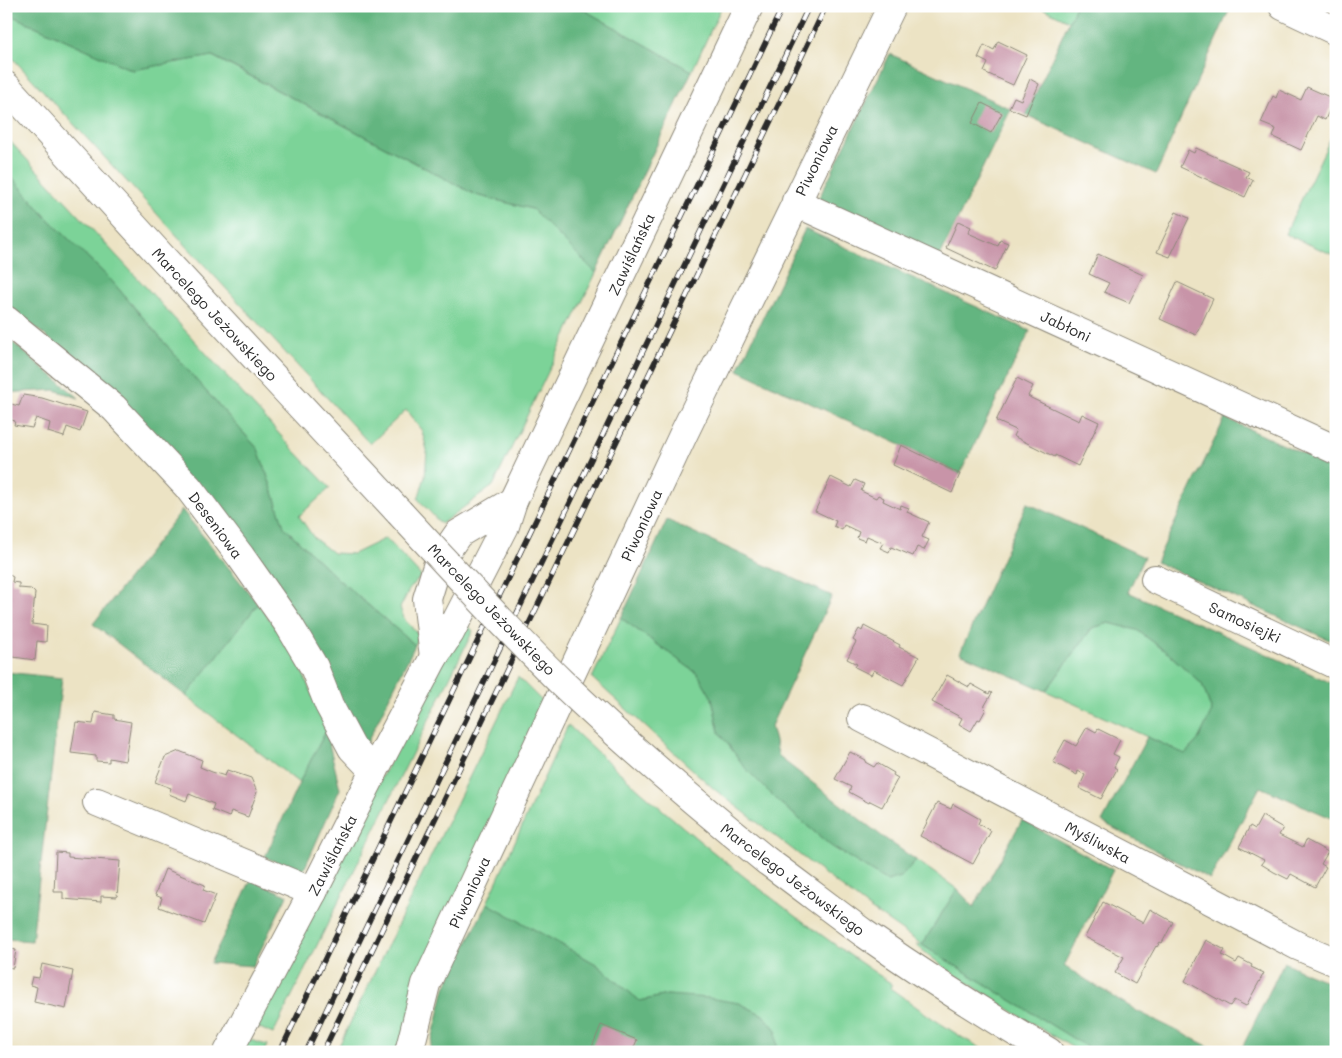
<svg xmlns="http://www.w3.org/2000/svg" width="1342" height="1058" font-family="Mali,sans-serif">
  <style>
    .green { fill: #7bd398; stroke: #537f62 }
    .forest { fill: #64b580; stroke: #487056 }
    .building { fill: #c894a8 }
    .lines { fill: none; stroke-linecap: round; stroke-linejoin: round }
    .minor-casing { stroke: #8c8778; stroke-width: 30 }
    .minor { stroke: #fff; stroke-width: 28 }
    .rail-casing { stroke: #2b2b2b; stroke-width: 5.5 }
    .rail { stroke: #fff; stroke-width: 4; stroke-dasharray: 11; stroke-linecap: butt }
    .minor-bridge-casing { stroke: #8c8778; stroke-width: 30; stroke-linecap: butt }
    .minor-bridge { stroke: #fff; stroke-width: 28 }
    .labels { text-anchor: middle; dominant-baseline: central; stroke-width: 4.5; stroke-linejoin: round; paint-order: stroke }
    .street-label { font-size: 15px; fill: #2b2b2b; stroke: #fff }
  </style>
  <rect width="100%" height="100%" fill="#fff"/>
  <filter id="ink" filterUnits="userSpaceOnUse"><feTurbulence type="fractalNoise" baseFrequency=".02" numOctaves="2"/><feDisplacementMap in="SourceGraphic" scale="10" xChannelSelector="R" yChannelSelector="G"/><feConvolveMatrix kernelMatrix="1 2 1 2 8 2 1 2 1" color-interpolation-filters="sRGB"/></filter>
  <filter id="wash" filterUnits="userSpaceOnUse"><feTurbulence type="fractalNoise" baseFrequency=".0096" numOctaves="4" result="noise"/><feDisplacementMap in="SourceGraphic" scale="20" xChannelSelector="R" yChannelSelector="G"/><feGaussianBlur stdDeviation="1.12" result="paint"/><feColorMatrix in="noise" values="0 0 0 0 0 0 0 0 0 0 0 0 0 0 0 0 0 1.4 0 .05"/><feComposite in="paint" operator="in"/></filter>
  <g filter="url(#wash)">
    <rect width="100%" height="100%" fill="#ece3c4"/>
    <g class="green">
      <path d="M577,6H722L692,71Z"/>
      <path d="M1038,6H1076L1069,21Z"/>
      <path d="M6,13L132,70L212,56L476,195L532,209L596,273L493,486L441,524L418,499L425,477L427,450L422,431L406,410L370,444L6,51Z"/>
      <path d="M1336,127V256L1285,234Z"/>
      <path d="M6,137L143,284L292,448L330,488L299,516L314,538L333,553L353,554L386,538L421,576L409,590L400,608L405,620L419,635L415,645L339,580L284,527L272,489L258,449L204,389L111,280L46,217L6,170Z"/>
      <path d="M258,604L295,654L323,721L326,731L299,783L186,696Z"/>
      <path d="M621,618L698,674L712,698L719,732L778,801L831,846L887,881L901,877L916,860L957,889L922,945L1095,1052H1080L1013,1012L945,968L916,945L921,944L866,906L714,789L592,678Z"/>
      <path d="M464,621L473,631L273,1034L251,1024Z"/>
      <path d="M1109,623L1137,630L1168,653L1202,684L1212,712L1198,740L1185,754L1046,691L1092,628Z"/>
      <path d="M518,677L545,704L398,1052H336Z"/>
      <path d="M568,725C669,820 777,907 892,984L890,988L932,1018L963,1038L988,1052H777L776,1030L763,1015L739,1003L667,995L640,1001L596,964L487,903Z"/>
      <path d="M244,1037L256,1042L267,1045L264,1052H237Z"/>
    </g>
    <g class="forest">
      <path d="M6,6H577L692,71L596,273L532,209L476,195L213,56L132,70L6,13Z"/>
      <path d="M1076,6H1231L1156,174L1026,115Z"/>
      <path d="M890,54L1011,109L940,256L818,200Z"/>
      <path d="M6,170L46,217L111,280L204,389L258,449L272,489L284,527L339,580L415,645L365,747L100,380L6,304Z"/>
      <path d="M805,229L1030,331L960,474L918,453L738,370Z"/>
      <path d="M6,337L79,398L55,390L6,393Z"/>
      <path d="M1225,418L1336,469V643L1156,562Z"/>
      <path d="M1027,503L1144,557L1128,592L1336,685V820L1260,787L1210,879L1102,822L1147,737L1185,754L1198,740L1212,711L1202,684L1168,653L1137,630L1109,623L1092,628L1046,691L960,653Z"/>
      <path d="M182,510L258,604L186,696L93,624Z"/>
      <path d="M667,520L832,596L771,726L779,757L883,837L916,860L901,877L887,881L831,846L778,801L746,769L719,732L712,698L698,674L621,618Z"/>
      <path d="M6,672L62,678L32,941L6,939Z"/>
      <path d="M326,731L340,789L302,874L265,857L299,783Z"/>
      <path d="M1022,820L1113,870L1064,966L1137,1011L1220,1052H1095L922,945L957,889L974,907Z"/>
      <path d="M251,880L287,895L253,966L210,963Z"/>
      <path d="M487,903L596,964L640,1001L667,995L709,998L739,1003L763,1015L776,1030L777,1052H429L445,988Z"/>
      <path d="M1284,962L1306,973L1336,985V1052H1240Z"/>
    </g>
    <g id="blocks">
      <g class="building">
        <path d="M998,41L1027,55L1013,85L984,72L988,63L978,58L984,45L994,50Z"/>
        <path d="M1030,79L1039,84L1026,115L1009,108L1014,97L1021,100Z"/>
        <path d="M1307,87L1334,99L1325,120L1317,116L1301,150L1273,137L1276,129L1261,123L1273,96L1276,98L1279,90L1301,100Z"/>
        <path d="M982,103L1002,113L991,133L972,123Z"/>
        <path d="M1196,148L1249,172L1246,177L1253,180L1245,197L1180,167L1188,150L1194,153Z"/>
        <path d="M1176,212L1189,218L1170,257L1157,252Z"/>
        <path d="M958,221L971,227L968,233L998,246L1000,240L1008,243L995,271L946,248Z"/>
        <path d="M1098,254L1143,275L1129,303L1104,292L1109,283L1089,274Z"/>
        <path d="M1177,282L1213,299L1196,335L1160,319Z"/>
        <path d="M1017,378L1033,386L1028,396L1031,398L1079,421L1082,414L1099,422L1078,466L1055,455V457L1013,436L1016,430L996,421Z"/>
        <path d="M23,395L42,398L87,412L80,432L67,427L64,437L48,432L50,423L36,418L32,428L14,425L15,421L6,418V416L11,404L19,406Z"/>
        <path d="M901,445L960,474L952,493L893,465Z"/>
        <path d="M831,477L851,487L855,480L864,484L861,491L876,498L878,495L884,498L883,501L900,509L901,505L909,508L907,512L929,522L922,537L929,540L924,550L917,547L913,556L891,547L889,552L880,548L883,543L867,536L865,541L857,538L859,532L844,525L842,530L834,526L836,521L815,511Z"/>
        <path d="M6,573L13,577L12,582L19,583V588L31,589L35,593L32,624L47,626L46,642L37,641L35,660L6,656Z"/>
        <path d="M864,626L900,645L899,647L919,657L903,685L874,670L871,675L855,667L857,664L847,659L856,642L853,640L859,629L862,631Z"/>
        <path d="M947,675L969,687L971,684L989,694L990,692L992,693L984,707L986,709L980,720L978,719L971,731L959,724L962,718L932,702Z"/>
        <path d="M95,712L114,715V719L131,722L125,761L109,758V762L96,761V756L71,753L76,722L93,724Z"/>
        <path d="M1087,727L1096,732L1098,729L1120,740L1113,754L1119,757L1114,767L1117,769L1101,799L1079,788L1085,775L1078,771L1077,775L1053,762L1065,740L1076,746Z"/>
        <path d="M179,751L202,760L200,767L212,772L225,776L227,770L251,778L257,792L248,817L231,811L229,817L212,810L214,804L189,794L186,801L169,794L171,788L155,782L165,757Z"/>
        <path d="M850,752L866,760L865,762L874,767L877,763L894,773L893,775L898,778L882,807L870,801L869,803L849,792L851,787L835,779Z"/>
        <path d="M937,803L951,809L953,804L980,819L978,824L991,831L973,864L920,836Z"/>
        <path d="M1262,816L1283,828L1279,835L1303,847L1306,840L1328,852L1321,864L1326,867L1315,887L1291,874L1288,879L1274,872L1261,864L1264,860L1239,847L1250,826L1255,829Z"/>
        <path d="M56,852L68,853V857L120,861L117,897L101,896V902L63,899V892H54Z"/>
        <path d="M165,869L205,885L203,890L216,895L204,924L159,907L162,898L155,895Z"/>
        <path d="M1103,902L1143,923L1150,909L1173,922L1162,943L1160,942L1157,947L1156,946L1135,984L1115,973L1124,957L1085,937Z"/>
        <path d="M1206,940L1225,950L1222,955L1236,963L1239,958L1252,965L1251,967L1264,973L1246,1006L1234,1000L1230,1006L1185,981Z"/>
        <path d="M6,948L16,950L13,968L6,967Z"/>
        <path d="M42,964L73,971L66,1009L34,1002L37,987L30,985L32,977L39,978Z"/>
        <path d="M601,1025L637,1040L632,1052H590Z"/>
      </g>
    </g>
  </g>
  <g filter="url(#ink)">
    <use href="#blocks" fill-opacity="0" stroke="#8c8778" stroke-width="1"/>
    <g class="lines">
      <g class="minor-casing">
        <g id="minor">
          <path d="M1283,6L1336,31"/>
          <path d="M6,86L161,256L399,512"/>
          <path d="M796,201L810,209L1336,450"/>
          <path d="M6,320L114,408L188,487L241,557L289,625L314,667L329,705L352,748L374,771"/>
          <path d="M1155,579L1336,665"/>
          <path d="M434,657L427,599L438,563L458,534L513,501"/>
          <path d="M862,718L1298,946L1336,962"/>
          <path d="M97,802L313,892"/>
          <path d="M767,861C800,885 832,910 865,934C925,976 986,1015 1049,1052"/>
          <path d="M228,1052L313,892L374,771L434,657L450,633L505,526L513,501L749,6"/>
          <path d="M409,1052L426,984L684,433L892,6"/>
        </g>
      </g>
      <use href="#minor" class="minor"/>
      <g class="rail-casing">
        <g id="rail">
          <path d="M280,1052L783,6"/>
          <path d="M306,1052L809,6"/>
          <path d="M323,1052L826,6"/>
        </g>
      </g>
      <use href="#rail" class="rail"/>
      <g class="minor-bridge-casing">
        <path id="minor-bridge" d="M399,512C452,569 505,627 561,682C627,745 696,804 767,861"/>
      </g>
      <use href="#minor-bridge" class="minor-bridge"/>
    </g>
  </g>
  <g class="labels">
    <g class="street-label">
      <text transform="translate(816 160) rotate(-64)">Piwoniowa</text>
      <text transform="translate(631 254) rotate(-65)">Zawiślańska</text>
      <text transform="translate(215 314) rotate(47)">Marcelego Jeżowskiego</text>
      <text transform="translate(1066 326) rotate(25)">Jabłoni</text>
      <text transform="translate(216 525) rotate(53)">Deseniowa</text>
      <text transform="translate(641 525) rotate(-65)">Piwoniowa</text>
      <text transform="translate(492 609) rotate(46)">Marcelego Jeżowskiego</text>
      <text transform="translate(1245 622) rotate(25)">Samosiejki</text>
      <text transform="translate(1098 842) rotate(28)">Myśliwska</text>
      <text transform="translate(332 855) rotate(-63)">Zawiślańska</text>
      <text transform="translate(793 879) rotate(37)">Marcelego Jeżowskiego</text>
      <text transform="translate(469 892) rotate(-65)">Piwoniowa</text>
    </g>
  </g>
  <rect width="1342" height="1058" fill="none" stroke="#fff" stroke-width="25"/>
</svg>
